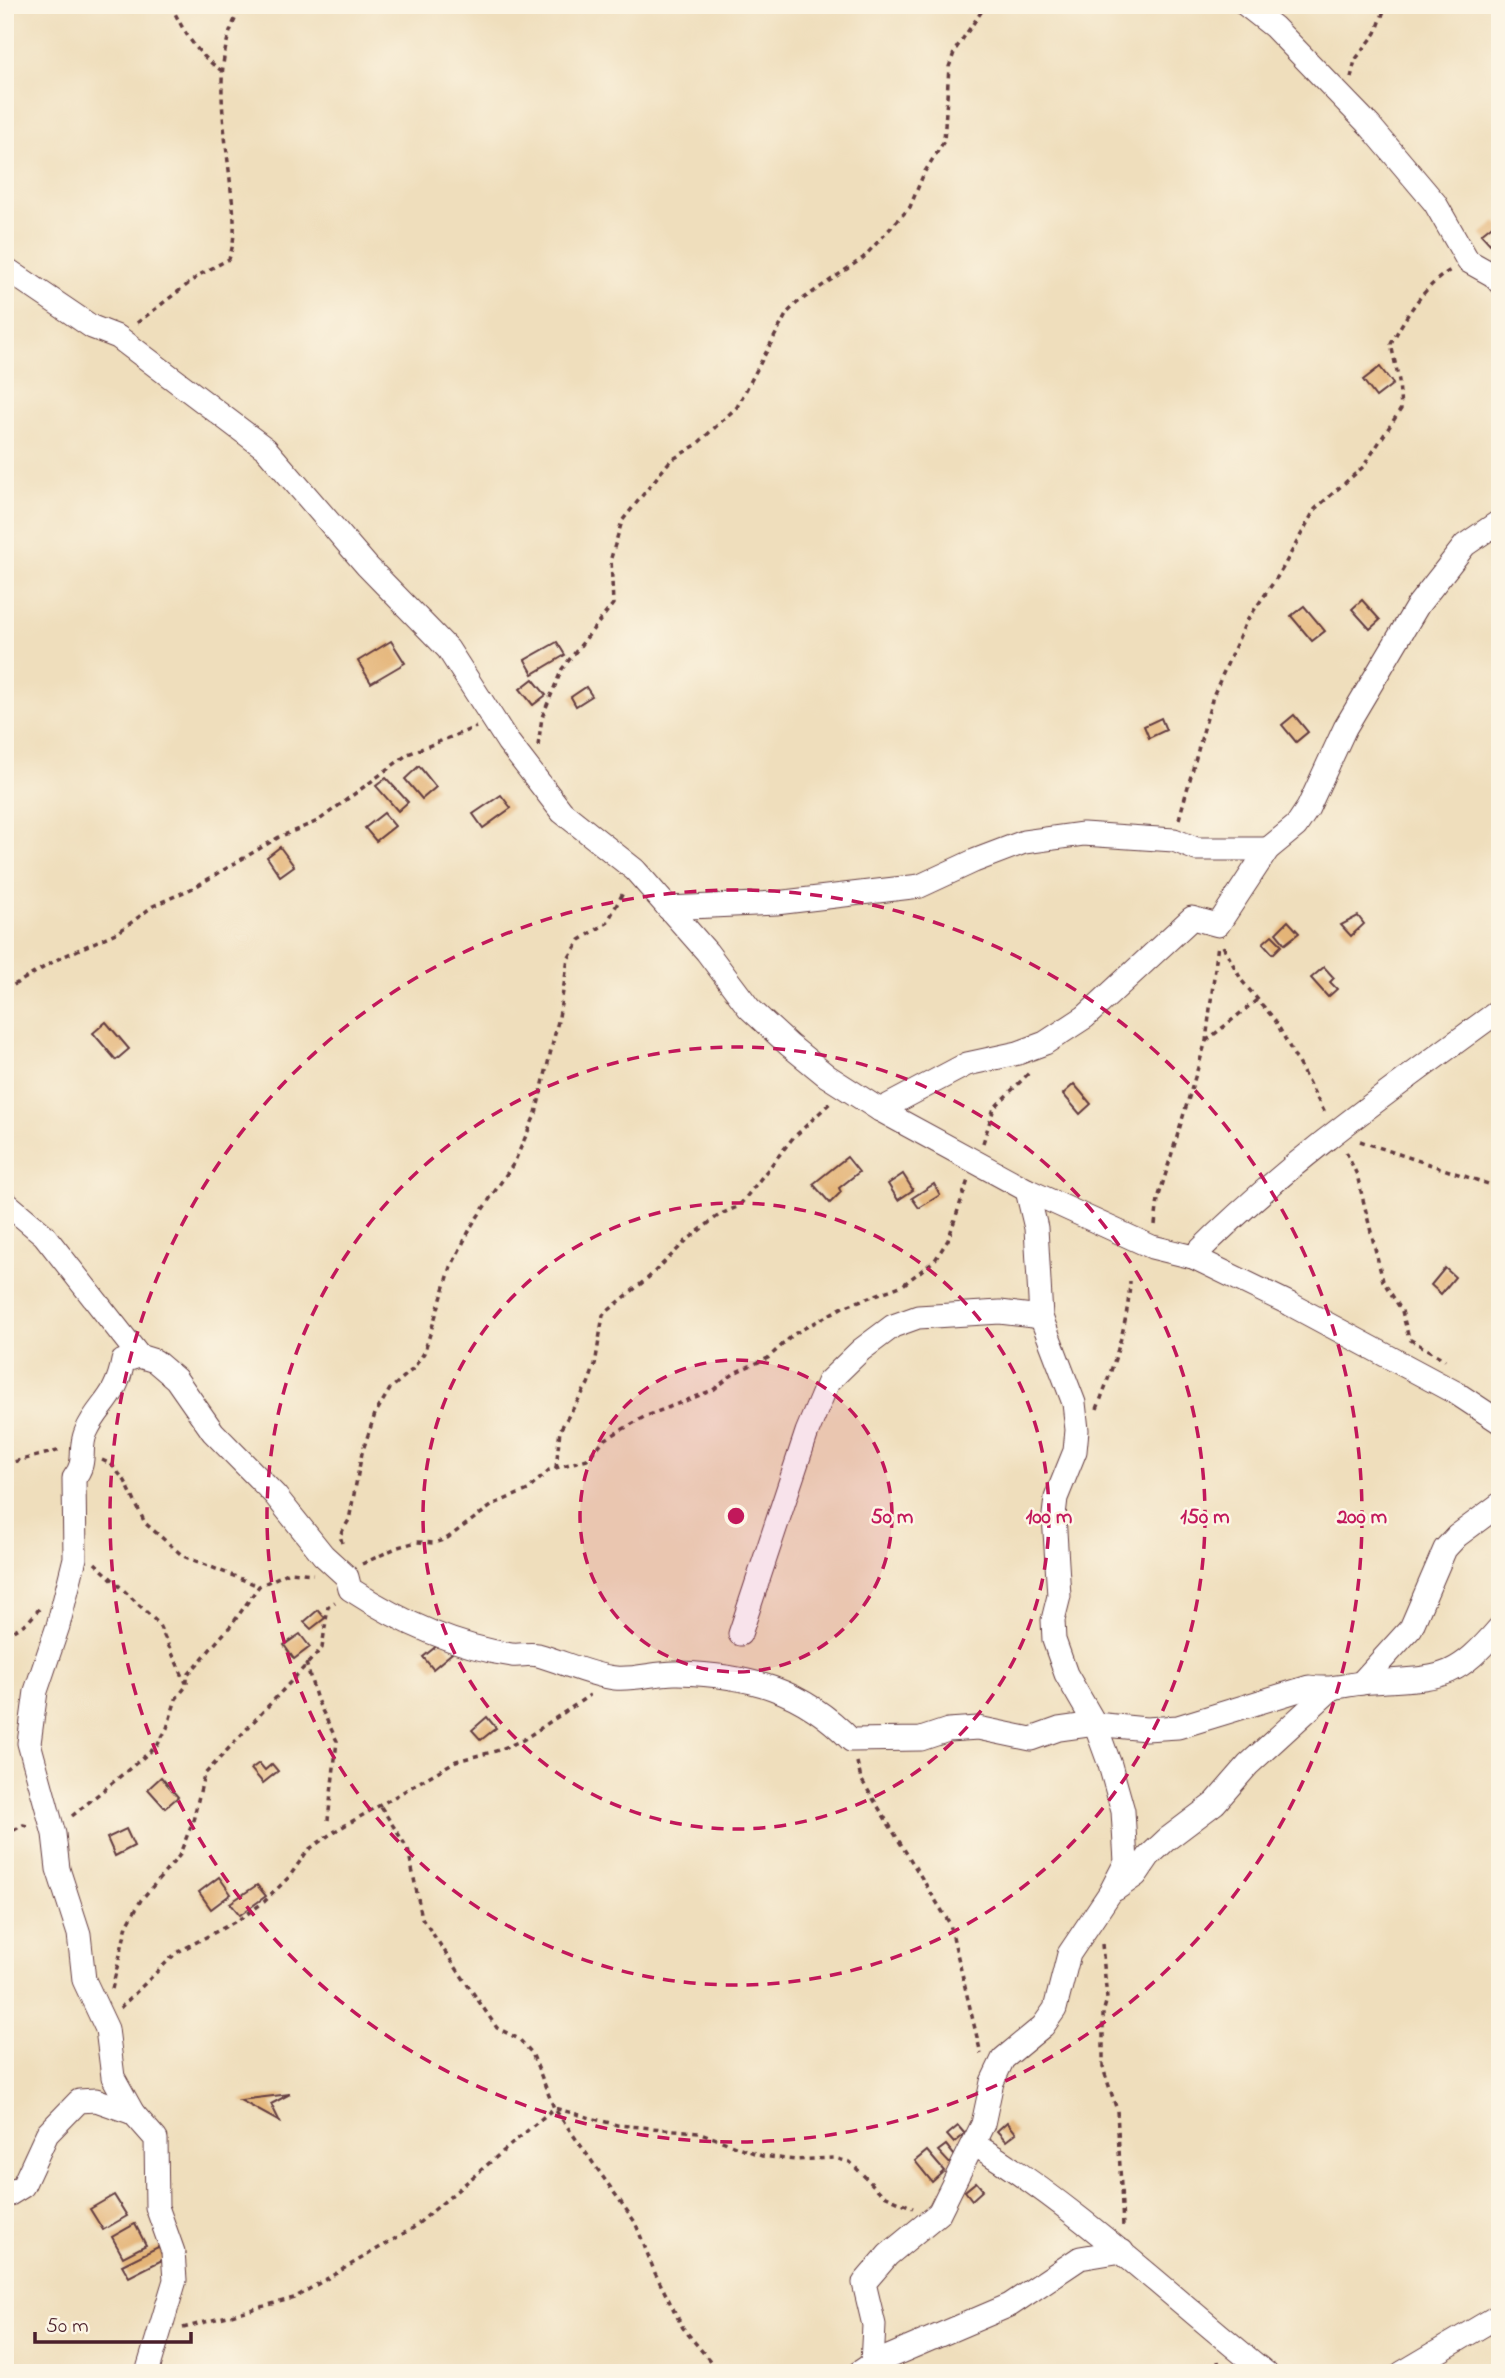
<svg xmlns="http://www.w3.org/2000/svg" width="1505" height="2378" font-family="'Indie Flower',sans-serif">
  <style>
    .building { fill: #e4b477 }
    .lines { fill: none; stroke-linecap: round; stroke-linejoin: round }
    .minor-casing { stroke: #633c41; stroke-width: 25 }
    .path { stroke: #633c41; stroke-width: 3.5; stroke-dasharray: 5 5; stroke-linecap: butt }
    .minor { stroke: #fff; stroke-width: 23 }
    .ring { fill: none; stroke: #c2185b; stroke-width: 3.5; stroke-dasharray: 12 9 }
    .centre { fill: #c2185b; stroke: #fcf5e5; stroke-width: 3.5 }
    .ring-label { font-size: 21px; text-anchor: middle; font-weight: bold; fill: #c2185b; stroke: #fcf5e5; stroke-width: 5; stroke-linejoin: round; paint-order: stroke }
  </style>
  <rect width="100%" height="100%" fill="#fcf5e5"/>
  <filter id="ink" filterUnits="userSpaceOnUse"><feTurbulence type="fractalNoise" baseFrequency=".0143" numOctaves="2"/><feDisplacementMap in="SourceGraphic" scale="14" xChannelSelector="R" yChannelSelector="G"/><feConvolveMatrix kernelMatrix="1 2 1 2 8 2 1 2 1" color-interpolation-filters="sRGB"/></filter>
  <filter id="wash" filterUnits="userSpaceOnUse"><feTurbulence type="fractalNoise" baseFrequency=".00686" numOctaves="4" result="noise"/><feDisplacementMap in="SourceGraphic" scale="28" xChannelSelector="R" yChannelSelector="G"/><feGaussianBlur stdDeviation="1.57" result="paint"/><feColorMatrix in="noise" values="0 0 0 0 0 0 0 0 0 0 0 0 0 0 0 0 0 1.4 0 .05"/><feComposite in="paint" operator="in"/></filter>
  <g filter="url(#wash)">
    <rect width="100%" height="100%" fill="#efdebc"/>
    <g id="blocks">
      <g class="building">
        <path d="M1496,222L1500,226V236L1490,244L1481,234Z"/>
        <path d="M1380,367L1393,384L1376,397L1363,380Z"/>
        <path d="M1362,600L1380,620L1370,629L1352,609Z"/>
        <path d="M1304,606L1325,631L1312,641L1291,616Z"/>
        <path d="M391,641L405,663L371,683L358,661Z"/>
        <path d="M557,642L565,655L533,674L525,660Z"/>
        <path d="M533,679L546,695L533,705L520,689Z"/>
        <path d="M586,687L592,696L576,706L571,697Z"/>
        <path d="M1294,715L1308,732L1296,742L1282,725Z"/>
        <path d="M1161,718L1166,730L1149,738L1144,726Z"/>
        <path d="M419,766L436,787L422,799L405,779Z"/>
        <path d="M386,778L408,802L398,811L376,786Z"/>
        <path d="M501,795L511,808L483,828L473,814Z"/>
        <path d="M384,813L395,826L376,841L365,828Z"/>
        <path d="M280,847L294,866L280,876L267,857Z"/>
        <path d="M1358,916L1364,924L1351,936L1341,925Z"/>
        <path d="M1288,921L1299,933L1285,944L1276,933Z"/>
        <path d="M1272,935L1282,945L1273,954L1263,943Z"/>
        <path d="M1324,967L1334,978L1330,982L1337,989L1328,997L1311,978Z"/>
        <path d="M106,1022L129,1049L116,1060L93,1033Z"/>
        <path d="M1074,1084L1091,1104L1080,1114L1063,1094Z"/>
        <path d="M847,1157L859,1172L839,1188L841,1192L830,1203L813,1184Z"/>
        <path d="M903,1174L913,1190L898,1200L888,1184Z"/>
        <path d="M934,1184L940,1195L919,1208L912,1198Z"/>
        <path d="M1445,1268L1455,1277L1441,1294L1431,1285Z"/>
        <path d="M318,1610L325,1618L311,1629L304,1622Z"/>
        <path d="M300,1634L310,1647L294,1659L284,1645Z"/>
        <path d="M443,1641L452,1653L433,1669L423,1657Z"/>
        <path d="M487,1717L496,1728L481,1740L472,1730Z"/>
        <path d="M259,1763L265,1770L272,1764L278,1771L263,1783L251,1769Z"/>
        <path d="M161,1777L178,1797L165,1808L148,1789Z"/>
        <path d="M126,1829L134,1846L115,1856L107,1838Z"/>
        <path d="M219,1877L231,1894L211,1909L199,1892Z"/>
        <path d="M257,1885L266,1896L240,1915L230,1903Z"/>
        <path d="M290,2094L271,2104L280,2122L240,2100Z"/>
        <path d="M1007,2122L1016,2133L1006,2141L997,2131Z"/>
        <path d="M958,2126L965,2134L954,2143L947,2135Z"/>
        <path d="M946,2145L959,2161L952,2166L938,2151Z"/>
        <path d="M927,2151L944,2171L932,2182L915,2161Z"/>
        <path d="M976,2182L983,2190L972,2200L965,2191Z"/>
        <path d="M114,2195L127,2216L103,2230L90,2209Z"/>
        <path d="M135,2224L146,2245L123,2257L112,2237Z"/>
        <path d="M160,2246L166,2258L129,2277L122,2265Z"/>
      </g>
    </g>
  </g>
  <g filter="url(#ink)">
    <use href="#blocks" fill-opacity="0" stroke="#633c41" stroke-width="2"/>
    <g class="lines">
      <g class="minor-casing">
        <g id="minor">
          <path d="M1246,5L1274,27L1370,126L1435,203L1468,261L1493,275L1500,283"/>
          <path d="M5,268L92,327L118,337L266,449L367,566L448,649L508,742L562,812L635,870L707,952L749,1008L789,1045L827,1076L880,1110L1027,1190L1152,1247L1193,1257L1290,1304L1456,1393L1500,1422"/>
          <path d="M668,908L776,903L920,886L974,861L1024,842L1083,834L1174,840L1196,849H1268"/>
          <path d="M880,1110L967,1064L1018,1053L1045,1043L1085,1017L1192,918L1218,925L1268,849L1296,826L1308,808L1345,728L1418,605L1465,545L1500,521"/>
          <path d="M5,1202L44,1235L139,1356L155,1361L176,1379L213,1432L275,1495L323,1555L347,1577L350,1589C399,1621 453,1646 512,1655C520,1656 530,1653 538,1655C563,1662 589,1675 615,1678C636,1680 657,1672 678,1673C748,1675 802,1689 851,1740L921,1739L948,1730L978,1728L1031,1739L1059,1729L1095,1724L1146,1729L1178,1727L1309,1687C1336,1691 1347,1683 1373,1682C1441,1677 1453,1682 1500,1627"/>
          <path d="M1193,1257C1285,1164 1395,1087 1500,1010"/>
          <path d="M139,1356L123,1361C116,1400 99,1403 86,1432C78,1450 88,1461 74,1478L75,1558L58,1626L36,1691L29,1743L54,1834L58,1869L79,1934L84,1980L107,2029L113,2077L133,2113L156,2139L157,2207L173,2252L175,2280L147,2373"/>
          <path d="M740,1634L807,1432L828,1382L861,1350L893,1326L918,1317L1000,1312L1041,1317"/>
          <path d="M1361,1683L1411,1628L1445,1549L1457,1536L1500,1504"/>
          <path d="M1116,1889L1136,1875L1149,1856L1166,1840L1215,1803L1248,1765L1330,1690"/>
          <path d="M974,2144C1080,2209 1169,2295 1266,2373"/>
          <path d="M5,2197L23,2186L47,2134L79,2101L96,2100L133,2113"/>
          <path d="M872,2364L874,2325L864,2283L888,2255L939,2213L983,2124L992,2082L1003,2059L1043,2026L1055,2009L1069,1954L1110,1893L1126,1862L1123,1811L1110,1765L1095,1724L1066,1674L1054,1640L1053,1620L1059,1596L1054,1515L1056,1498L1075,1451L1077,1430L1074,1403L1041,1317L1036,1228L1027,1190"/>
          <path d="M860,2372L872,2364L1010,2305L1080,2258L1122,2251"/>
          <path d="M1402,2373L1500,2315"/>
        </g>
      </g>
      <g class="path">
        <path d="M171,5C184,33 197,54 222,71"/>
        <path d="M1351,78L1355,60L1376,33L1386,5"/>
        <path d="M137,323L201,274L229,259C237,235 234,214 231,190C226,131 208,58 243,5"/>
        <path d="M538,746L542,717L562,669L613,604L611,558L622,521L670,461L696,445L737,407L787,313L797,303L863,258L910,207L924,173L944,141L949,67L955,50L986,5"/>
        <path d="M1179,819L1213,696L1246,622L1280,573L1315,509L1363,467L1401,409L1399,381L1391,344C1404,319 1425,284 1451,270"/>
        <path d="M1223,946L1242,981L1275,1020L1326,1115"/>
        <path d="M5,990L60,958L120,931L153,906L195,887L279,837L318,821L408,754L476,727"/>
        <path d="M1206,1041L1258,999"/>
        <path d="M1360,1141L1500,1188"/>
        <path d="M983,1143L994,1108L1029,1073"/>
        <path d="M1346,1152L1357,1175L1383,1281L1402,1311L1409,1339L1445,1360"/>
        <path d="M1155,1225L1158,1199L1206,1041L1218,944"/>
        <path d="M1097,1409C1113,1367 1128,1326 1130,1281"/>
        <path d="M102,1460L111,1464L125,1481L145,1523L183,1556L259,1586"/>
        <path d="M5,1464L61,1450"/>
        <path d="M556,1468L560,1430L588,1384L595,1365L603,1315L649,1277L686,1241L719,1215L739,1206L792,1139L831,1102"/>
        <path d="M342,1543L340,1535L349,1520L362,1453L375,1414L390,1389L413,1369L424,1353L451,1267L472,1225L514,1163L536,1113L559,1017L568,959L580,940L607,923L624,891"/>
        <path d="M95,1563L158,1623L186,1683"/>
        <path d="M362,1564L398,1547L417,1542L434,1543L446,1539L494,1504L528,1490L549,1470L587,1459L604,1440L644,1417L713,1390L736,1372L768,1358L794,1334L843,1307L903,1285L935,1260L948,1240L968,1180"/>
        <path d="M5,1636L28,1622L39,1609"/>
        <path d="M306,1663L317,1700L337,1741L328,1820"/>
        <path d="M857,1762L861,1779L950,1924L981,2054"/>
        <path d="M381,1807L408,1849L422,1918L497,2028L519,2039L532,2053L554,2108L635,2222L655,2273L683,2328L720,2373"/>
        <path d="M72,1816L157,1746L167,1728L176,1699L187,1685V1676L233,1623L259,1586L290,1572L313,1574"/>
        <path d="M5,1835L23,1825L31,1827"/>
        <path d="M1102,1944L1107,1999L1103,2013V2068L1117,2110L1123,2226"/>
        <path d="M112,1989L127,1925L141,1900L179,1856L193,1821L204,1775L322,1648L328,1607L335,1602"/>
        <path d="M120,2008L176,1953L240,1919L264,1902L289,1877L308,1850L332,1833L456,1761L496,1751L523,1740L590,1695"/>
        <path d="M183,2328L294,2298L413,2228L554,2108L617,2125L698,2132L762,2156L795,2160L834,2158L850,2162L882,2194L913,2208"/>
        <path d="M1218,2361L1220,2373"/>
      </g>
      <use href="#minor" class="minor"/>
    </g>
  </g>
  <circle cx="736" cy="1516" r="156" fill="#c2185b" fill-opacity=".12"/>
  <g class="ring">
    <circle cx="736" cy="1516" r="156"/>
    <circle cx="736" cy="1516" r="313"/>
    <circle cx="736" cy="1516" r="469"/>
    <circle cx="736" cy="1516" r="626"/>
  </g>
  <circle cx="736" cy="1516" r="10" class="centre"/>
  <g class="ring-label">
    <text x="892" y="1523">50 m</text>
    <text x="1049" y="1523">100 m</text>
    <text x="1205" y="1523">150 m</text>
    <text x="1362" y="1523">200 m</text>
  </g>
  <rect width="1505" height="2378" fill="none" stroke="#fcf5e5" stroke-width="28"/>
  <path d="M35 2332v10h156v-10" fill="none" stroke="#4a1f2b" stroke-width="3.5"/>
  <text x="46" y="2332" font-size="21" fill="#4a1f2b" stroke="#fcf5e5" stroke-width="5" paint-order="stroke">50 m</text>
</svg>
